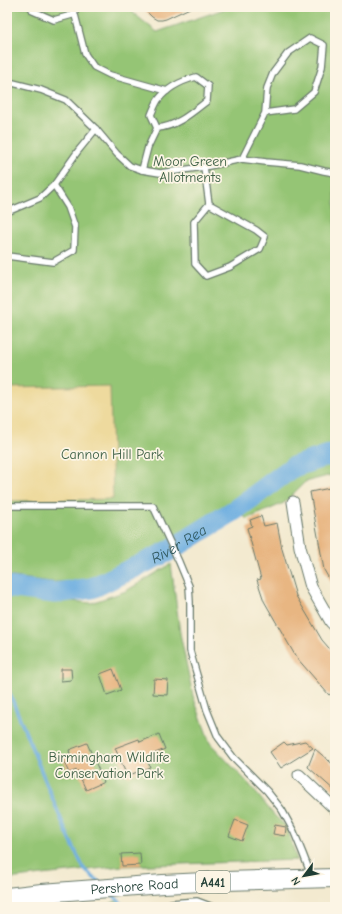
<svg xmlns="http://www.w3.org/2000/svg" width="342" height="914" font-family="'Comic Neue',sans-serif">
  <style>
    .green { fill: #95c574; stroke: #5a8154 }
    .sand { fill: #eeda9e; stroke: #868c69 }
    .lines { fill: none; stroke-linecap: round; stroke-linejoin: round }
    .stream { stroke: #6cade0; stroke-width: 3.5 }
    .river { stroke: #6cade0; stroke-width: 21 }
    .building { fill: #e8b682 }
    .service-casing { stroke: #697a6b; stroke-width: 8 }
    .minor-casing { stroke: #697a6b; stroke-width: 13 }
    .primary-casing { stroke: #697a6b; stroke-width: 20 }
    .service { stroke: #fff; stroke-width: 5.5 }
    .minor { stroke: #fff; stroke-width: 11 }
    .primary { stroke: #fff; stroke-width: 18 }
    .labels { text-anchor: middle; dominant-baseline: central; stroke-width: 3.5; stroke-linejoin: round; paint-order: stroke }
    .shield { fill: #fcf5e5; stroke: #617469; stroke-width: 1 }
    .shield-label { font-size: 13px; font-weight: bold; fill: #1f3d34 }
    .park-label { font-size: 14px; fill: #3c5f44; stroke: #fcf5e5 }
    .street-label { font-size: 14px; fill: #1f3d34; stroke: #fcf5e5 }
    .water-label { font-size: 15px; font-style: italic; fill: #32595f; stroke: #fcf5e5 }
  </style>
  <rect width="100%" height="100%" fill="#fcf5e5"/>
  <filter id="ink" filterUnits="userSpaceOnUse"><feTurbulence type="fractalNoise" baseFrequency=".025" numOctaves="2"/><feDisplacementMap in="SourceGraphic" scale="8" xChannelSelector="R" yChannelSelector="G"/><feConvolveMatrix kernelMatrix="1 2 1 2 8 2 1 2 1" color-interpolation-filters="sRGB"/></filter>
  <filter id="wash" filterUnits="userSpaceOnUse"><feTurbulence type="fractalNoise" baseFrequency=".012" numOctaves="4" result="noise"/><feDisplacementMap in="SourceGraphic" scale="16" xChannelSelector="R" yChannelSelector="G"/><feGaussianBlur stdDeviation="0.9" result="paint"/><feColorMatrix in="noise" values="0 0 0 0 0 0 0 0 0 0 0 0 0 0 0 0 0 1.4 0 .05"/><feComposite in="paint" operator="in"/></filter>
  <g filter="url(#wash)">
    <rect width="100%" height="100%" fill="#f3ead0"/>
    <g class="green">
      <path d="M7,7H133V13L157,32L230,7H335V474L305,482L284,503L247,519L231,505L114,575L87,582H51L7,576Z"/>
      <path d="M171,564L180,633L193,696L210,743L249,784L274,815L287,827L297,860L122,866L7,879V594L91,603L126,591Z"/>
      <path d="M119,900L127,907H102Z"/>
    </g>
    <path class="sand" d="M110,386L113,499L7,501V388Z"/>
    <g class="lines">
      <g class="stream">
        <path d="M7,687L65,829L84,869L100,883"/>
        <path d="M112,894L125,907"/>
      </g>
      <path class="river" id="s1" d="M7,587L55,593L92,588L167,552L235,510L293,467L335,453"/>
    </g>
    <g id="blocks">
      <g class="building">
        <path d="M142,7H192L166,19L162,20H157L152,17Z"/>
        <path d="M335,487V589L324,570L310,492Z"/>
        <path d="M261,516L264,526L277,523L282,549L296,596L322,640L335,655V691L329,695L296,657L264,601L257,580L261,579L247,528L252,526L250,520Z"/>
        <path d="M61,669H71L72,680L61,681Z"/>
        <path d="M113,669L121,690L107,695L100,674Z"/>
        <path d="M154,679L168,680L167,695L153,694Z"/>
        <path d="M159,734L165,749L146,757L150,767L127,776L115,748L139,739L140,742Z"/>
        <path d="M305,741L313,748L281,768L270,752L284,742L287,745Z"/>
        <path d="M87,743L104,782L86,790L77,770L69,773L62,758L70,754L69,750Z"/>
        <path d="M315,749L335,766V791L308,767Z"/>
        <path d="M235,820L248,825L242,841L229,836Z"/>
        <path d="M275,825L286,827L285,836L273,834Z"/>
        <path d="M140,853L141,865L122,866L121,854Z"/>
      </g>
    </g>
  </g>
  <g filter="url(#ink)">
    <use href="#blocks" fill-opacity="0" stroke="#697a6b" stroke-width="1"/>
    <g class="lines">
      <g class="service-casing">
        <g id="service">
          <path d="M31,7L33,11L54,20L72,15L77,7"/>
          <path d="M74,11L85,54L94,67L110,75L167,91"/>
          <path d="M7,80L13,83L41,90L66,100L96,129L117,154L130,166L142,170L160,173L204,167L242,159L266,162L300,165L324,171L335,173"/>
          <path d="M242,159L265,113L267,88L273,73L288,53L310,38L324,45L322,67L314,92L294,109L265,113"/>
          <path d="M204,167L209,204L194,222L195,264L206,276L230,267L260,249L265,237L256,230L209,204"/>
          <path d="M142,170L148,147L157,128L151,115C153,110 155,105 158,100C168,87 181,81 196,77L208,86L207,101C193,112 176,127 157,128"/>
          <path d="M7,212L40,198L54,185L78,151L96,129"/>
          <path d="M7,256L53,262L74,250L75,227L68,207L54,185"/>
          <path d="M7,506H153L179,562L189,586L190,602V651L207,710L218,737L233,757L267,791L282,810L294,832L303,854L311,875"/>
          <path d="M164,907L171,903L197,901L213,907"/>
        </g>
      </g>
      <g class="minor-casing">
        <g id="minor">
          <path d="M293,502L300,547L311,587L331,622L335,626"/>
          <path d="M299,775L335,809"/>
        </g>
      </g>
      <g class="primary-casing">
        <g id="primary">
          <path id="s2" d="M7,897L42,893L163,884L225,881L335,878"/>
        </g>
      </g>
      <use href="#service" class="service"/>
      <use href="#minor" class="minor"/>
      <use href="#primary" class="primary"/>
    </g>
  </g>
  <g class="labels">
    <rect class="shield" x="196" y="871" width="34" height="22" rx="3"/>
    <g class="shield-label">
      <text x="213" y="882">A441</text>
    </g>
    <g class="park-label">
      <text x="190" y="161">Moor Green<tspan x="190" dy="16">Allotments</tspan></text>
      <text x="112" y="454">Cannon Hill Park</text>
      <text x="109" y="757">Birmingham Wildlife<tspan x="109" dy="16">Conservation Park</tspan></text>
    </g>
    <g class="street-label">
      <text stroke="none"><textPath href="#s2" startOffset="128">Pershore Road</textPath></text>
    </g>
    <g class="water-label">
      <text stroke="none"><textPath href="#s1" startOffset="183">River Rea</textPath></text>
    </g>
  </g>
  <rect width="342" height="914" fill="none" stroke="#fcf5e5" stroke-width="24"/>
  <g transform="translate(304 876) rotate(238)" stroke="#fcf5e5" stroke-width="3" paint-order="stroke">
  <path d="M0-3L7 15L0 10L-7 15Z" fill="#1f3d34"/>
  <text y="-6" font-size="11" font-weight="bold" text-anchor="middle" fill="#1f3d34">N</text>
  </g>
</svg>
